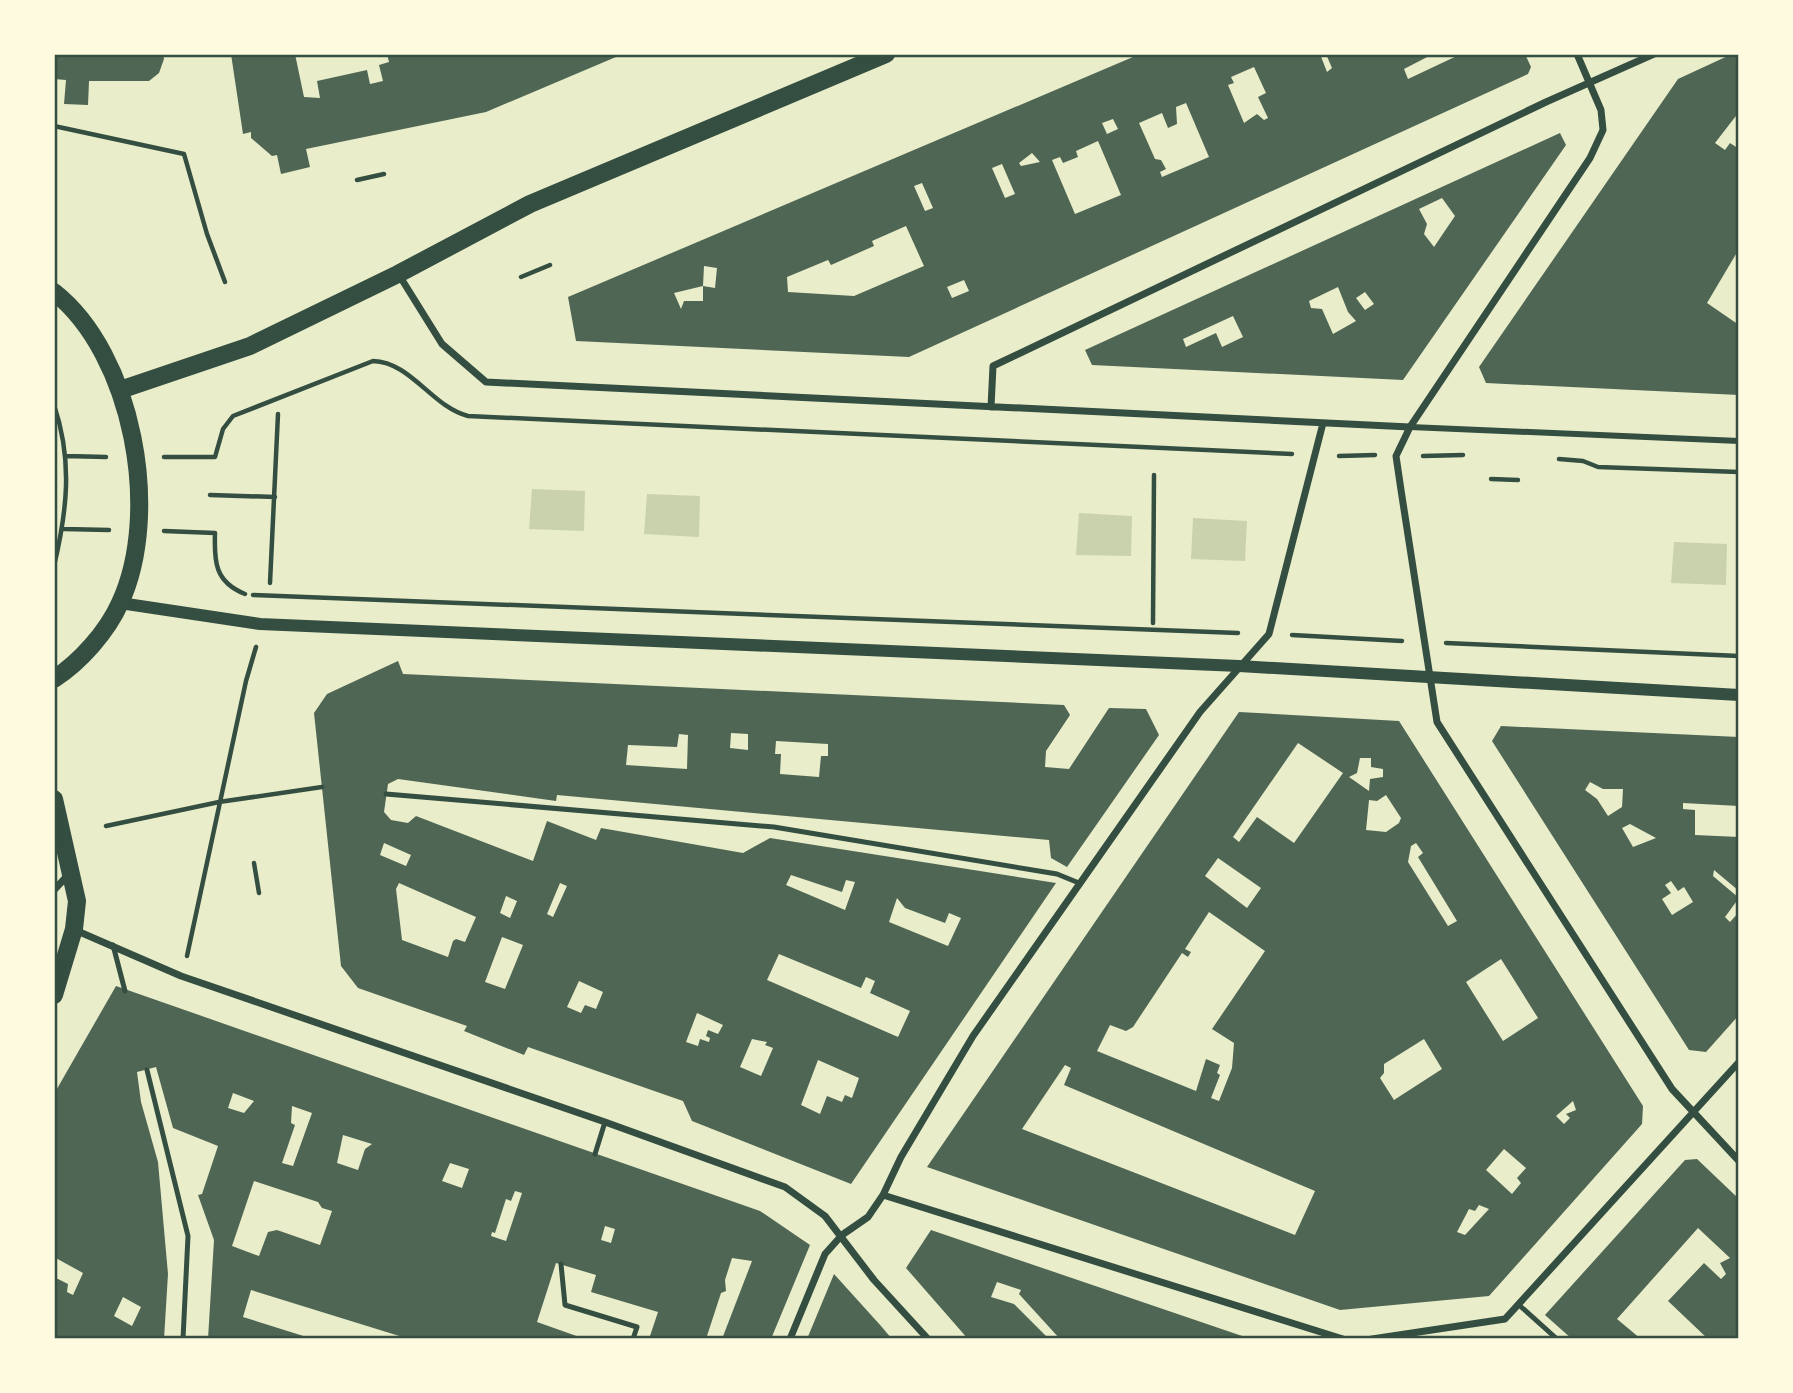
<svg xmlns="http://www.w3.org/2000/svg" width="1793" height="1393" viewBox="0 0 1793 1393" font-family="Raleway,sans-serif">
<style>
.green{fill:#cad2ad}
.building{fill:#4f6655;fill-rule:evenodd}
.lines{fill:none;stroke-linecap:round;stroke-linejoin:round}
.path{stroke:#344e41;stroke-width:4.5}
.service{stroke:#344e41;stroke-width:5}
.pedestrian{stroke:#344e41;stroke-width:6}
.minor{stroke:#344e41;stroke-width:7}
.tertiary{stroke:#344e41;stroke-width:12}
.primary{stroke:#344e41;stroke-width:18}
.neatline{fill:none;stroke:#344e41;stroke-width:2.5}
</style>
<rect width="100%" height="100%" fill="#e9edc9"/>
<path class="green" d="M532,489L585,491L584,531L529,529Z
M647,494L700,496L699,537L644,534Z
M1079,513L1132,516L1131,556L1076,555Z
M1193,518L1247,521L1245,561L1191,559Z
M1674,542L1727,544L1726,585L1671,583Z"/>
<path class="building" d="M54,54H163L164,59L159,73L149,81H89L88,105L64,104L66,80L54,79Z
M231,54H295L304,97L320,98L317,81L367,70L370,84L383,81L379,65L389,62L387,54H623L486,112L306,149L310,167L281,174L277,155L272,156L251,138V132L243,134Z
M1140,54H1320L1327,72L1332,68L1326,54H1433L1404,69L1408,79L1461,54H1525L1531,67L1528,74L909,357L576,341L568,297ZM1254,67L1266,93L1258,97L1268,118L1264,120L1257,114L1244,123L1228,85L1234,83L1231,77ZM1186,103L1209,157L1162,177L1160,172L1166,169L1161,160L1155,159L1139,123L1162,113L1168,128L1177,124L1176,107ZM1113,119L1118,129L1107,134L1102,123ZM1098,141L1121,195L1075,214L1052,160L1060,157L1063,163L1078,157L1076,151ZM1032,153L1040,162L1021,166L1019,163ZM1002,164L1015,194L1005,198L992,168ZM922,183L933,208L925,211L914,186ZM906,226L924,266L854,296L788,292L787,277L828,260L831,265L874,246L872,241ZM704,266L717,268L715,288L703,286V301H684L681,309L674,293L703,286ZM964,280L969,291L952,298L947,287Z
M1732,54H1739V112L1715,143L1725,150L1730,143L1739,149V249L1707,303L1739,325V395L1486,383L1479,367L1678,79Z
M1560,133L1566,145L1403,380L1092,365L1085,350ZM1442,198L1455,216L1434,247L1424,234L1427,224L1419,209ZM1338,287L1348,312L1356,321L1333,334L1322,309L1311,308L1309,301ZM1365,292L1374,304L1365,310L1356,298ZM1233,316L1243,337L1222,347L1216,333L1186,347L1183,339Z
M398,661L403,674L1064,705L1070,715L1046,751L1045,767L1069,769L1109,708L1146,709L1159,735L1067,867L1051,858L1049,840L557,795L556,801L398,779L388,784L384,812L391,820L408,823L416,816L533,861L547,821L596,840L601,828L743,853L770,838L1056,883L851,1184L692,1121L683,1101L528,1047L524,1055L464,1031L467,1026L358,988L341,966L314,713L327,694ZM731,733L748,734V750L730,748ZM679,734L688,735L687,769L626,765L628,745L677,747ZM776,741L828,744V756H821L819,777L780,774L781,754H775ZM384,843L411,855L406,866L380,855ZM791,875L842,892L846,880L855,882L845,910L786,885ZM399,883L476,917L465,942L456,939L453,941L448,957L402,940L396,889ZM560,883L567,886L553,917L547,914ZM506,896L517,901L510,918L500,913ZM897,898L905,908L945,923L949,913L961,918L948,946L889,922ZM502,937L523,945L505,989L485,982ZM779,954L861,988L866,977L875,981L870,993L910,1011L898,1037L767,980ZM579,981L603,992L596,1009L585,1005L581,1013L567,1007ZM697,1013L723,1025L718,1034L708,1030L706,1036L710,1038L709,1042L700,1039L698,1046L686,1042ZM752,1039L767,1042L765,1045L773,1048L761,1076L740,1067ZM818,1060L859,1078L852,1098L845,1095L842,1102L827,1096L820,1114L801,1105Z
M1239,712L1399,721L1643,1106L1642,1124L1489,1296L1340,1310L927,1167ZM1298,743L1343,773L1294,843L1257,817L1239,842L1233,837ZM1360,758H1371V767L1383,769V777L1370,779L1369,791L1349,777L1357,773ZM1386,795L1401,818L1399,823L1386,832L1366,830L1369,800L1377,801ZM1416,843L1423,853L1418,857L1457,921L1448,926L1408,862L1411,846ZM1218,858L1261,888L1247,908L1205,876ZM1209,912L1265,951L1212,1029L1234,1043L1232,1068L1219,1101L1211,1098L1220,1075L1217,1073L1220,1065L1206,1059L1196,1091L1097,1051L1110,1025L1126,1031L1133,1027L1182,953L1188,957L1191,952L1185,949ZM1501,959L1538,1018L1503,1041L1466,982ZM1424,1039L1442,1069L1394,1100L1380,1078L1384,1073V1064ZM1065,1065L1071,1068L1064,1085L1315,1191L1295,1235L1022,1129ZM1573,1101L1576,1110L1566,1114L1570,1118L1564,1124L1556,1116ZM1504,1149L1526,1168L1517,1178L1521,1183L1512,1194L1486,1170ZM1479,1205L1489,1209L1465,1235L1457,1232L1469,1209L1475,1211Z
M1501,726L1739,737V806L1683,803V809L1695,810V835L1739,837V891L1714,870L1713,876L1739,898L1725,917L1730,922L1739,912V1015L1706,1052L1689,1050L1492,741ZM1590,782L1603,789H1623L1622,807L1608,816L1597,799L1585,790ZM1630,824L1656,838L1633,847L1622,828ZM1671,881L1678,891L1684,887L1693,902L1672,915L1662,899L1671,893L1665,885Z
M116,986L760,1211L810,1245L771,1339H722L752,1261L732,1258L725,1280L726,1291L721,1293L706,1339H649L658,1312L591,1292L596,1275L556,1263L537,1322L585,1339H409L251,1290L243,1317L313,1339H208L214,1240L198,1195L202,1194L218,1146L173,1128L156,1067L137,1072L141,1102L158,1162L168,1274L164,1339H54V1277L68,1284L67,1292L73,1295L83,1273L54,1257V1094ZM233,1093L254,1101L244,1113L228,1108ZM292,1106L312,1113L293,1166L282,1163L295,1125L291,1123ZM343,1135L372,1144L365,1149L358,1170L337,1163ZM450,1163L469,1169L462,1188L442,1181ZM254,1181L318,1202L322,1208L332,1211L320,1245L277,1230L268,1232L259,1256L232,1246ZM515,1191L522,1193L506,1241L491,1236L492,1232L495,1233L506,1199L511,1201ZM605,1226L615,1229L611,1243L601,1240ZM123,1297L141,1307L132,1326L114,1316Z
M1697,1159L1739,1199V1339H1708L1668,1301L1704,1263L1721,1279L1726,1274L1720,1263L1730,1258L1698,1228L1617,1319L1641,1339H1572L1545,1315L1685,1160Z
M931,1230L1248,1338V1339H1060L1019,1294L1021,1290L997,1282L991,1297L1014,1304L1049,1339H968L906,1268Z
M834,1274L881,1326L892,1339H807Z"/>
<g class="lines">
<path class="path" d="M54,126L184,154L207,234L225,282
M357,180L384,174
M521,277L550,265
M54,405C73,461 67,511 54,566
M66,456L106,457
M1339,456L1375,455
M1423,456L1463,455
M164,457H215L223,429L233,416L373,361C411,362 432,407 468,416L1292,454
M1559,459L1583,461L1598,467L1739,472
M1491,479L1518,480
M54,488H55
M210,495L275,497
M64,529L109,530
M164,531L215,533C214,562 215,582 245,594
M270,583L278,414
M253,595L1238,633
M1153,623L1154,475
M1292,635L1402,641
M1446,643L1739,656
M106,826L219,802L322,787
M254,863L259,893
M187,956L246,681L256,647"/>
<path class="service" d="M386,794L774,827L1057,874L1079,883
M113,945L125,991
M147,1070L188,1236L183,1339
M595,1154L605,1122
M561,1264L565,1305L637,1327L633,1339
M1519,1305L1557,1339"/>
<path class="pedestrian" d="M1410,427L1739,441"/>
<path class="minor" d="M1577,54L1601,110L1603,130L1590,158L1410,427L1396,456L1401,490L1437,722L1672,1089L1739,1161
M399,275L442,344L486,382L1410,427
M991,407L993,366L1546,102L1654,54
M54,890L69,874
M75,930L181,976L605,1122L785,1187L825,1216L874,1280L928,1339
M883,1195L1343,1339
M790,1339L825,1254L842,1235L868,1217L883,1195L901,1157L973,1036L1200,712L1269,634L1323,423
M1372,1339L1505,1319L1739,1062"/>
<path class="tertiary" d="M120,603L260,624L1239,666L1739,695"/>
<path class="primary" d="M54,292C133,354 162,513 120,603C107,632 80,662 54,679
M120,390L250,346L398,274L530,204L886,54
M54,799L77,901L74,929L54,995"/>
</g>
<rect width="1793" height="1393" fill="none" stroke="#fefae0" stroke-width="112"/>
<rect x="56" y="56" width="1681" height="1281" class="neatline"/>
</svg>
